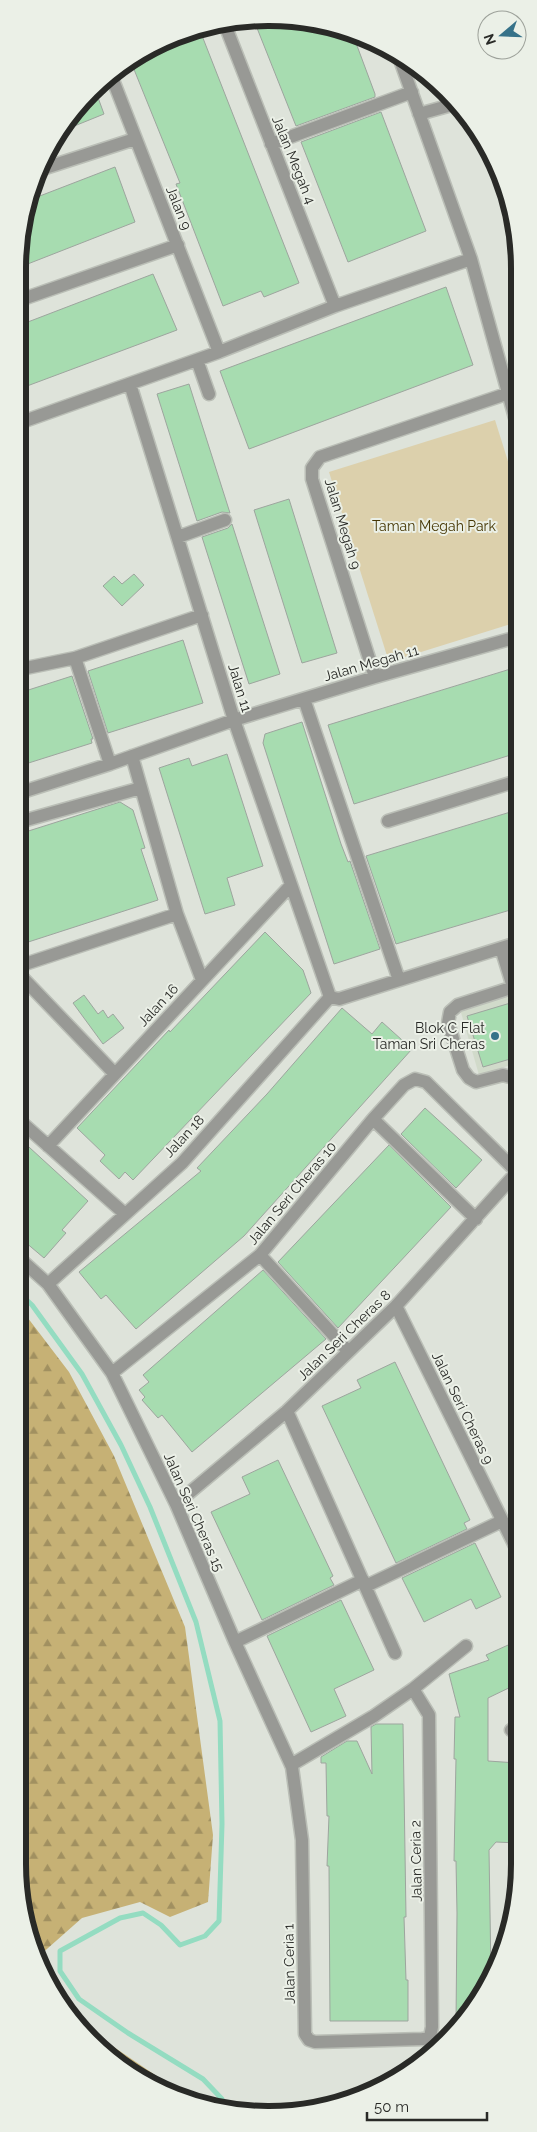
<svg xmlns="http://www.w3.org/2000/svg" width="537" height="2132" viewBox="0 0 537 2132" font-family="Raleway,sans-serif">
<style>
.built{fill:#d1daca}
.green{fill:#dcd0ac}
.forest{fill:url(#forest-firs)}
.lines{fill:none;stroke-linecap:round;stroke-linejoin:round}
.stream{stroke:#94dcc1;stroke-width:5}
.building{fill:#a7dcb0;stroke:#9da59e}
.minor-casing{stroke:#babeb6;stroke-width:15}
.minor{stroke:#989995;stroke-width:12}
.poi-dot{fill:#367289;stroke:#ebf0e7;stroke-width:2}
.labels{text-anchor:middle;stroke-width:4;stroke-linejoin:round;paint-order:stroke}
.street-label{font-size:14px;fill:#292a27;stroke:#ebf0e7}
.park-label{font-size:14px;fill:#453603;stroke:#ebf0e7}
.poi-label{font-size:14px;fill:#292a27;stroke:#ebf0e7;text-anchor:end}
.rim{fill:none;stroke:#292a27;stroke-width:6}
</style>
<defs>
<pattern id="forest-firs" width="22" height="20" patternUnits="userSpaceOnUse" patternTransform="scale(1.25)"><rect width="22" height="20" fill="#c6b175"/><path d="M5 1l3.5 6h-7zM16 11l3.5 6h-7z" fill="#a19060"/></pattern>
</defs>
<rect width="100%" height="100%" fill="#dee3da"/>
<path class="built" d="M517,991V1063L479,1075L460,1009Z"/>
<path class="green" d="M495,420L517,490V622L389,662L329,472Z"/>
<path class="forest" d="M18,1305L69,1372L114,1456L185,1627L213,1835L208,1902L170,1917L140,1902L82,1918L39,1956L50,1981L37,1959L18,1863Z
M74,2020L186,2096L158,2089L80,2029Z"/>
<g class="lines">
<path class="stream" d="M18,1292L32,1305L82,1374L121,1445L150,1507L196,1622L220,1721L222,1824L219,1921L205,1936L180,1945L161,1925L143,1913L120,1918L60,1951V1971L79,1999L128,2033L203,2079L222,2099L220,2105"/>
</g>
<path class="building" d="M302,20L353,35L375,94V97L296,126L255,23Z
M199,28L299,283L264,297L261,291L223,306L176,184L180,183L131,62Z
M96,92L104,114L62,131L78,112Z
M381,112L426,231L348,262L301,142Z
M115,167L135,222L20,267V235L32,199Z
M153,274L177,330L19,389L20,325Z
M446,287L473,365L249,449L220,371Z
M189,384L230,513L222,512L197,521L157,394Z
M289,499L337,653L302,663L254,510Z
M232,524L280,674L249,684L202,537L228,528Z
M134,574L144,585L122,606L103,586L114,576L122,584Z
M183,640L203,703L108,733L88,671Z
M517,667V753L354,804L328,725Z
M72,676L93,739H91L92,743L19,766V693Z
M302,722L341,844L348,862L350,861L380,949L334,964L263,743L265,734Z
M227,754L263,866L227,878L235,905L205,914L159,768L189,758L192,766Z
M120,802L133,810L145,848L141,849L158,900L19,945V834Z
M517,810V908L396,944L366,856Z
M265,932L303,970L311,993L133,1180L125,1172L119,1179L100,1161L105,1155L77,1128L169,1030L170,1032Z
M84,995L98,1014L103,1010L108,1018L113,1014L124,1028L103,1044L73,1003Z
M517,1001V1057L483,1067L467,1016Z
M342,1008L372,1034L382,1022L412,1049L244,1236L136,1329L106,1295L101,1299L79,1272L201,1171L197,1168L267,1094Z
M425,1108L482,1160L456,1188L401,1134Z
M18,1137L88,1201L62,1230L66,1233L44,1258L18,1236Z
M389,1145L451,1207L338,1328L278,1262Z
M263,1270L326,1339L192,1452L162,1415L158,1418L142,1400L145,1397L139,1390L149,1382L143,1375Z
M395,1362L470,1520L464,1523L467,1529L396,1563L322,1406L361,1388L357,1380Z
M278,1460L333,1576L330,1578L334,1585L262,1620L211,1512L250,1494L242,1477Z
M475,1543L501,1597L476,1609L471,1599L424,1622L402,1578Z
M341,1600L374,1670L334,1689L346,1716L311,1732L267,1636Z
M517,1641V1684L488,1698V1761L517,1763V1843L496,1842L489,1850L491,1974L486,1989L456,2023L457,1913L456,1861H454L456,1759H454L455,1717H460L449,1674L489,1660L486,1655Z
M376,1724H403L406,1917H404L406,1980H408V2021H330L329,1866H327L329,1816H327L326,1763H321V1757L347,1741H357L372,1774L371,1727Z"/>
<g class="lines">
<defs>
<path id="minor" d="M225,25L335,306
M399,57L471,259L517,425
M111,75L219,352
M419,114L455,104
M271,144L412,92
M42,169L135,139
M20,300L178,245
M197,360L209,394
M130,384L234,720L330,997
M19,423L219,352L335,306L471,259
M178,537L225,520
M75,658L110,764
M19,664L26,668L75,658L202,615
M375,677L312,479V468L320,457L509,393
M304,699L399,980
M132,756L177,914L202,980
M19,793L110,764L234,720L375,677L517,637
M388,821L517,781
M19,822L141,788
M501,948L513,987
M19,966L177,914
M19,974L115,1074
M330,997L339,999L517,943
M517,1079L503,1075L476,1082L469,1078L463,1070L448,1023L450,1012L458,1005L517,986
M373,1119L476,1219
M19,1120L125,1214
M48,1146L291,885
M260,1255L348,1351
M18,1257L48,1284L112,1373L176,1504L235,1642L292,1767L302,1840L305,2034L309,2040L315,2042L423,2039L430,2037L432,2027L429,1715L413,1689
M48,1284L182,1163L330,997
M396,1306L517,1550
M112,1373L260,1255L373,1119L404,1085L415,1079L426,1082L517,1172
M287,1411L395,1653
M176,1504L287,1411L396,1306L517,1172
M366,1586L502,1521
M235,1642L363,1580
M511,1730L517,1727
M291,1765L374,1716L413,1689L466,1646"/>
</defs>
<use href="#minor" class="minor-casing"/>
<use href="#minor" class="minor"/>
</g>
<circle class="poi-dot" cx="495" cy="1036" r="5"/>
<g class="labels">
<g class="street-label">
<text transform="translate(294 160) rotate(68)" y="5">Jalan Megah 4</text>
<text transform="translate(179 208) rotate(68)" y="5">Jalan 9</text>
<text transform="translate(343 524) rotate(73)" y="5">Jalan Megah 9</text>
<text transform="translate(371 663) rotate(-16)" y="5">Jalan Megah 11</text>
<text transform="translate(240 688) rotate(73)" y="5">Jalan 11</text>
<text transform="translate(158 1005) rotate(-47)" y="5">Jalan 16</text>
<text transform="translate(184 1136) rotate(-47)" y="5">Jalan 18</text>
<text transform="translate(292 1193) rotate(-50)" y="5">Jalan Seri Cheras 10</text>
<text transform="translate(344 1335) rotate(-44)" y="5">Jalan Seri Cheras 8</text>
<text transform="translate(463 1408) rotate(64)" y="5">Jalan Seri Cheras 9</text>
<text transform="translate(194 1512) rotate(66)" y="5">Jalan Seri Cheras 15</text>
<text transform="translate(416 1861) rotate(-91)" y="5">Jalan Ceria 2</text>
<text transform="translate(289 1964) rotate(-91)" y="5">Jalan Ceria 1</text>
</g>
<g class="park-label">
<text x="434" y="531">Taman Megah Park</text>
</g>
<g class="poi-label">
<text x="485" y="1033">Blok C Flat<tspan x="485" dy="16">Taman Sri Cheras</tspan></text>
</g>
</g>
<path d="M0 0H537V2132H0ZM268 26H269A242 242 0 0 1 511 268V1864A242 242 0 0 1 269 2106H268A242 242 0 0 1 26 1864V268A242 242 0 0 1 268 26Z" fill="#ebf0e7" fill-rule="evenodd"/>
<path class="rim" d="M268 26H269A242 242 0 0 1 511 268V1864A242 242 0 0 1 269 2106H268A242 242 0 0 1 26 1864V268A242 242 0 0 1 268 26Z"/>
<g transform="translate(502 35) rotate(251)"><circle r="24" fill="#ebf0e7" stroke="#9da19a"/>
<path d="M0-4L9 19L0 12L-9 19Z" fill="#367289"/>
<text y="-8" font-size="14" font-weight="bold" text-anchor="middle" fill="#292a27">N</text>
</g>
<path d="M367 2112v8h120v-8" fill="none" stroke="#292a27" stroke-width="2.5"/>
<text x="374" y="2112" font-size="15" fill="#292a27" stroke="#ebf0e7" stroke-width="4" paint-order="stroke">50 m</text>
</svg>
